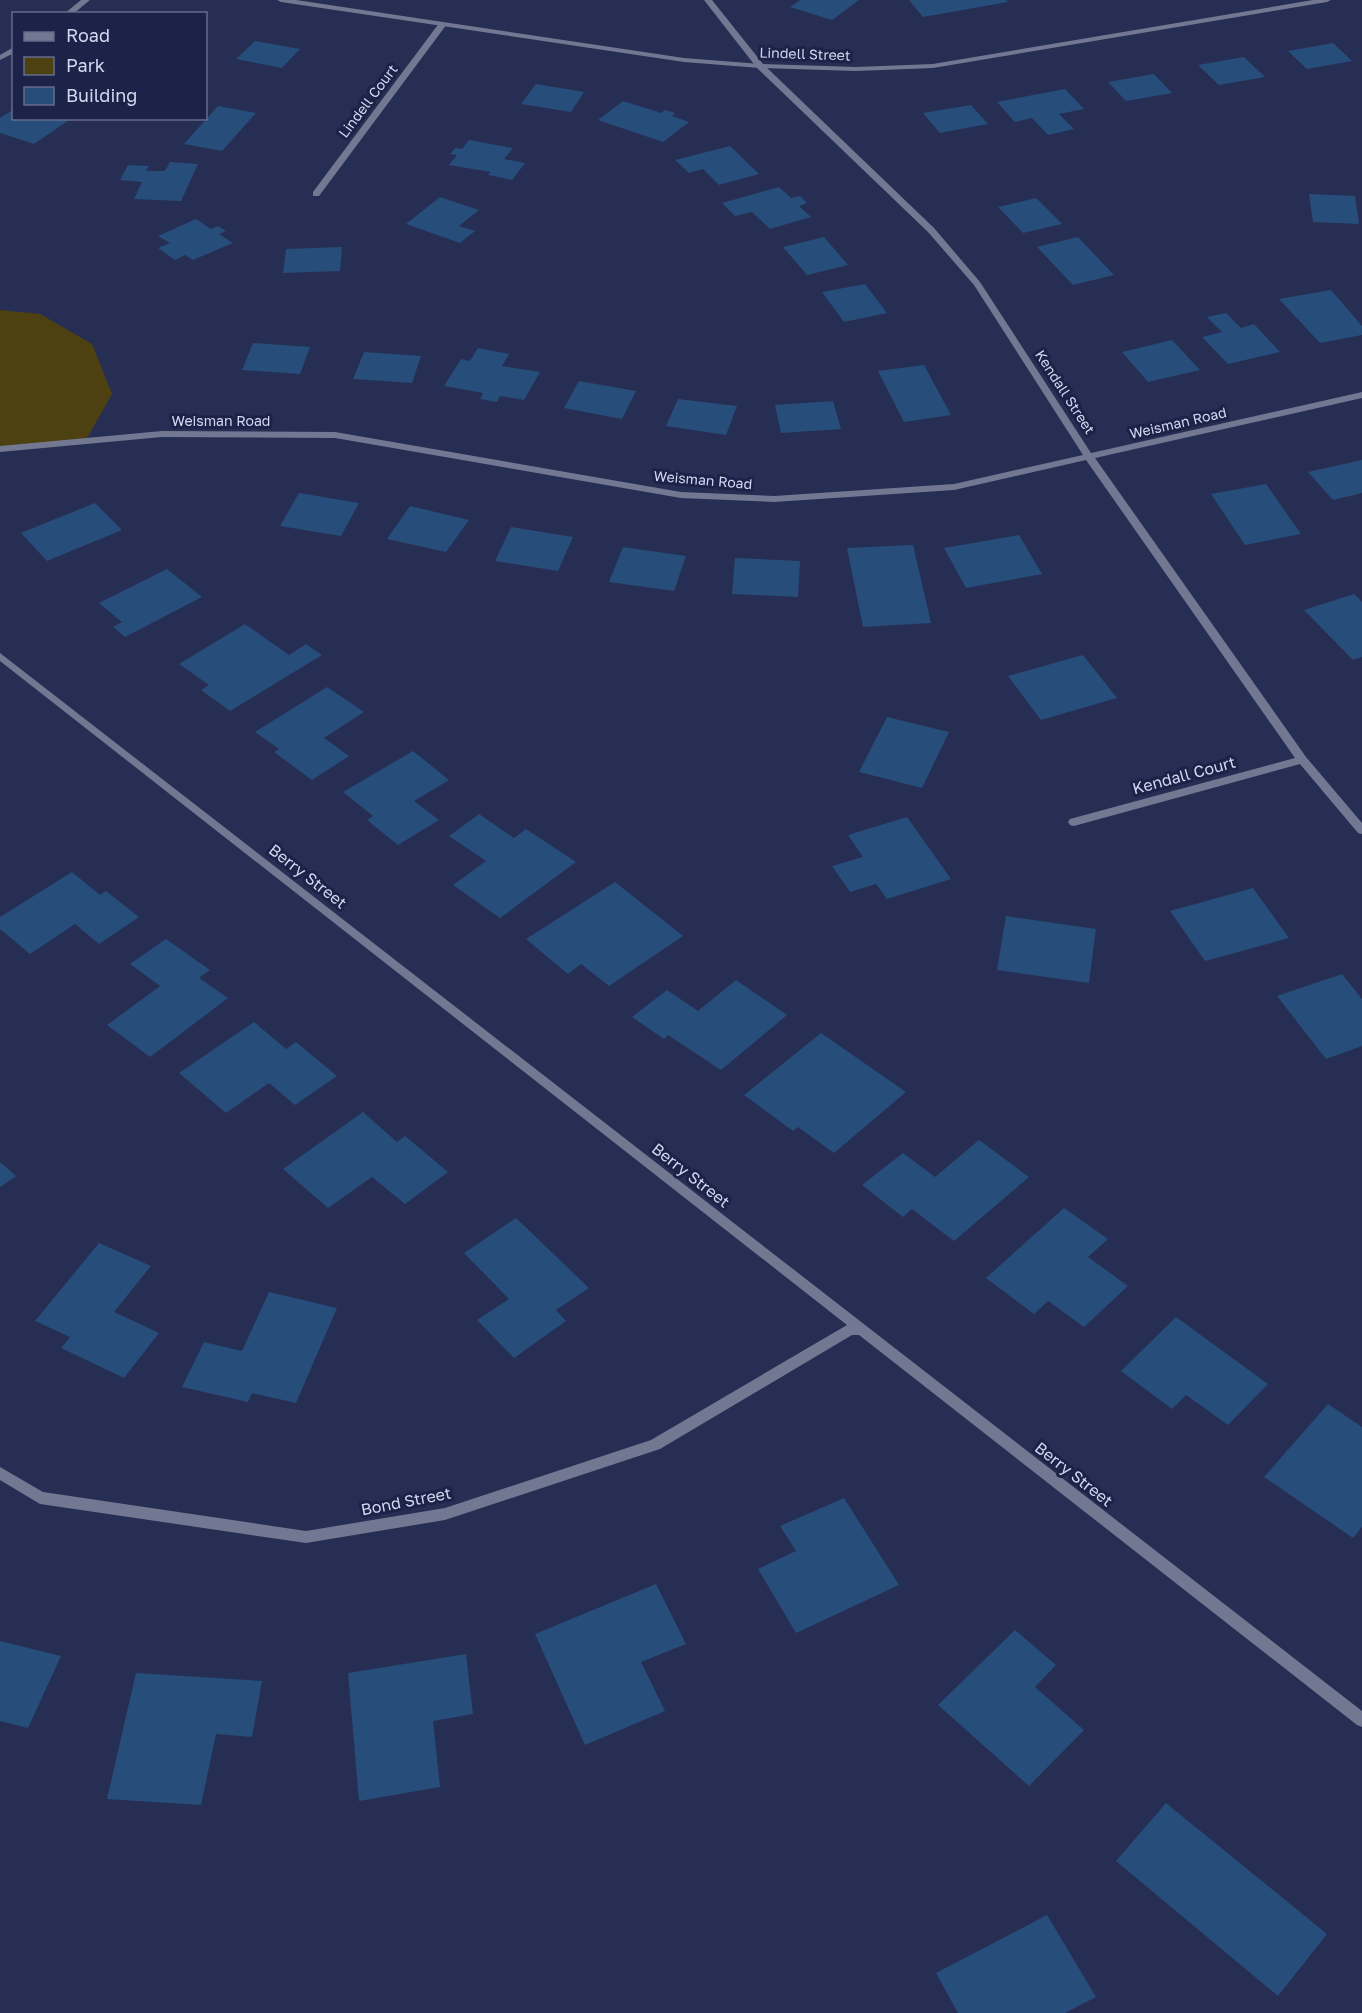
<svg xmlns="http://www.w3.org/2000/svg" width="1362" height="2013" viewBox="0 0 1362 2013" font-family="'Golos Text',sans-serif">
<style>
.green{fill:#4d4112}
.building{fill:#274d7a}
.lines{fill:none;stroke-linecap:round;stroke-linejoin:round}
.minor{fill:#727891;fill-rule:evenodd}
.tertiary{fill:#727891;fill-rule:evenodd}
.labels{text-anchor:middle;stroke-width:6;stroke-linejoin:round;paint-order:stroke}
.far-street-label{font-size:14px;fill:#d2d8f0;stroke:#1d2348}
.street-label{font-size:16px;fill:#d2d8f0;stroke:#1d2348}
</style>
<rect width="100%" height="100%" fill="#272e53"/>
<path class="green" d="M0,310L40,314L92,344L112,394L86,440L0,449Z"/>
<path class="building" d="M800,0H859L832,20L790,7Z
M909,0H1006L1008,2L923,17Z
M255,41L300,49L282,68L236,59Z
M1333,43L1352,61L1307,69L1288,51Z
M1244,57L1265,77L1219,85L1198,65Z
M1154,74L1172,93L1126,101L1108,82Z
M536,84L584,92L571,112L521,104Z
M1065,89L1084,109L1059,114L1074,129L1048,135L1032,118L1015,122L997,102Z
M623,101L661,113L665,110L675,113L672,116L689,122L663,142L598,120Z
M971,105L988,124L940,133L923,113Z
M218,106L256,113L222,151L184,144Z
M14,109V118H72L34,144L0,133V118Z
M469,140L513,148L504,159L525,163L512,180L488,175L491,172L449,165L457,155L450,154L455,148L462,149Z
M730,146L759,174L719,185L703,169L689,173L675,160Z
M170,162L198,164L181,201L134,199L142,182L120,180L128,165L149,166L146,171H165Z
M779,187L791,198L800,196L807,203L799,206L811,217L770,229L752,212L735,216L722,203Z
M1309,194L1355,196L1359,224L1313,222Z
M440,197L479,210L459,226L475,231L460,243L406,224Z
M1036,198L1062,224L1023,233L998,207Z
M196,219L211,229L218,226L226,231L219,234L233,243L193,260L185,255L175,260L158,248L170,243L158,236Z
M824,237L848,265L807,275L783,247Z
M1078,237L1114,275L1073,285L1037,247Z
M342,247L340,271L283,273L286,249Z
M865,284L887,313L844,322L822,292Z
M1331,290L1362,326V335L1320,343L1279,299Z
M1226,313L1241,328L1254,324L1280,352L1228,364L1202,337L1222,332L1207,317Z
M1172,340L1200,370L1148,382L1122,352Z
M253,343L310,347L300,374L242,370Z
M478,348L509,354L502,366L540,372L524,400L500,396L497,402L480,399L483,393L444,386L461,359L470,361Z
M364,352L421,356L412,383L353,379Z
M924,365L951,415L904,422L878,371Z
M579,381L636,391L622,419L564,408Z
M678,399L737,406L726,435L666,426Z
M833,401L841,429L781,433L775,405Z
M1362,460V493L1333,500L1308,472Z
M1266,484L1301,534L1245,545L1211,494Z
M299,493L359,503L341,536L280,526Z
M95,503L122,530L47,561L21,533Z
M410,506L469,520L446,552L387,539Z
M511,527L573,537L558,571L495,561Z
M1019,535L1042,574L966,588L944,548Z
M913,545L931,623L863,627L847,548Z
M623,547L686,556L674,591L609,582Z
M735,558L800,561L798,597L732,594Z
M167,569L202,597L125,637L113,627L122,622L99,603Z
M1354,594L1362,602V657L1353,660L1304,610Z
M245,624L289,655L306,644L322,655L230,711L201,690L209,685L179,664Z
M1083,655L1117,698L1041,720L1008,676Z
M327,687L364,712L324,738L349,756L312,780L274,752L279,749L255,732Z
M887,717L949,732L922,788L859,772Z
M413,751L449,780L414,801L439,820L398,845L367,820L373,816L343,792Z
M479,814L514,838L526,829L576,862L500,918L453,885L486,861L449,836Z
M907,817L951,879L887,899L876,884L850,892L832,866L863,857L848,835Z
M72,872L100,895L106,891L139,917L99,944L75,924L30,954L0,929V917Z
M615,882L683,936L609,986L581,964L568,974L526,939Z
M1253,888L1289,938L1205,961L1170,911Z
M1006,916L1096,929L1089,983L997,970Z
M166,939L210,970L199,978L228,998L150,1057L107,1025L160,986L130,964Z
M1342,974L1362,999V1046L1326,1059L1277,996Z
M736,980L787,1015L721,1070L668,1035L664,1039L632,1017L667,990L698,1011Z
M254,1022L286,1049L296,1042L337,1076L295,1105L269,1083L226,1113L179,1073Z
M821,1033L906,1092L834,1153L798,1127L793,1131L744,1095Z
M363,1112L397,1142L405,1136L448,1172L405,1204L372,1177L328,1208L283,1169Z
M979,1140L1029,1177L954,1241L912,1209L903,1217L862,1185L903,1153L935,1177Z
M0,1162L16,1176L0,1187Z
M1064,1208L1108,1239L1088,1257L1128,1286L1084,1327L1048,1301L1034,1314L986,1278Z
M516,1218L589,1288L556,1310L566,1321L514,1358L477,1320L509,1299L464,1253Z
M99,1243L151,1266L114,1312L159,1333L124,1378L61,1348L70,1337L35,1321Z
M269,1292L337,1308L296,1403L252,1393L248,1402L182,1387L204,1342L242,1351Z
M1176,1317L1268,1384L1228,1425L1186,1395L1172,1409L1121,1371Z
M1328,1404L1362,1427V1527L1353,1538L1264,1477Z
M844,1498L899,1585L796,1633L758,1569L796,1551L780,1526Z
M656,1584L686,1644L641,1662L665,1711L585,1745L535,1634Z
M1015,1630L1056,1665L1035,1687L1084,1730L1029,1786L938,1705Z
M0,1641L61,1656L28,1728L0,1721Z
M466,1654L473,1714L433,1721L440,1787L359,1801L348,1673Z
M136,1673L262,1681L252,1737L216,1734L201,1805L107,1799Z
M1166,1803L1327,1934L1278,1996L1116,1861Z
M1047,1915L1096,1997L1065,2013H958L936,1973Z"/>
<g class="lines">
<path class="minor" d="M81,0H90L73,14H64Z
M704,0H712L763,64L934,228L980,282L1091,453L1362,392V398L1095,458L1306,757L1362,823V834L1358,833L1300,764L1074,826L1070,825L1068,822L1070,819L1295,758L1086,460L954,490L774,502L681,498L335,438L162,437L0,452V446L162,431L335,432L681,492L774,496L954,484L1083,455L974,285L928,232L757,68Z
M440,22L447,24L319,196H313V192Z
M14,47V53L0,60V55Z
M0,653L1362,1711V1727L1357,1725L859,1335H852L660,1449L445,1520L306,1543L40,1504L0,1480V1467L43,1492L306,1531L445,1508L651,1440L847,1325L0,661Z"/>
<path class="tertiary" d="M277,0H296L684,58L760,64L856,67L933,64L1313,0H1331L1327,2L933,68L856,71L760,68L684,62L281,2Z"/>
</g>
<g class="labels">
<g class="far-street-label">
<text transform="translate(805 54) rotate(2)" y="5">Lindell Street</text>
<text transform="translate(368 101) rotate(-53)" y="5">Lindell Court</text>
<text transform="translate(1065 392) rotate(57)" y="5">Kendall Street</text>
<text x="221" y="426">Weisman Road</text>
<text transform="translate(1178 423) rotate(-13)" y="5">Weisman Road</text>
<text transform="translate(703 480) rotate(5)" y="5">Weisman Road</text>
</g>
<g class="street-label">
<text transform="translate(1184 775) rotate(-15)" y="6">Kendall Court</text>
<text transform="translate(308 876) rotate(38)" y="6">Berry Street</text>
<text transform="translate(691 1175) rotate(38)" y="6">Berry Street</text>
<text transform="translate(1074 1474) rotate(38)" y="6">Berry Street</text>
<text transform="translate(406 1501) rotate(-11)" y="6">Bond Street</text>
</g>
</g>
<rect x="12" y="12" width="195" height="108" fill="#1d2348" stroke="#656b8b" stroke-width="1.5"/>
<rect x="24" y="32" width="30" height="9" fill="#727891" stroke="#656b8b" stroke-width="1.5"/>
<text x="66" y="42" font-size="18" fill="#d2d8f0">Road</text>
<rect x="24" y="57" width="30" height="18" fill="#4d4112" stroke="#656b8b" stroke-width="1.5"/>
<text x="66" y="72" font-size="18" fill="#d2d8f0">Park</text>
<rect x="24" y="87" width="30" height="18" fill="#274d7a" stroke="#656b8b" stroke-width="1.5"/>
<text x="66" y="102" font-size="18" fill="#d2d8f0">Building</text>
</svg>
